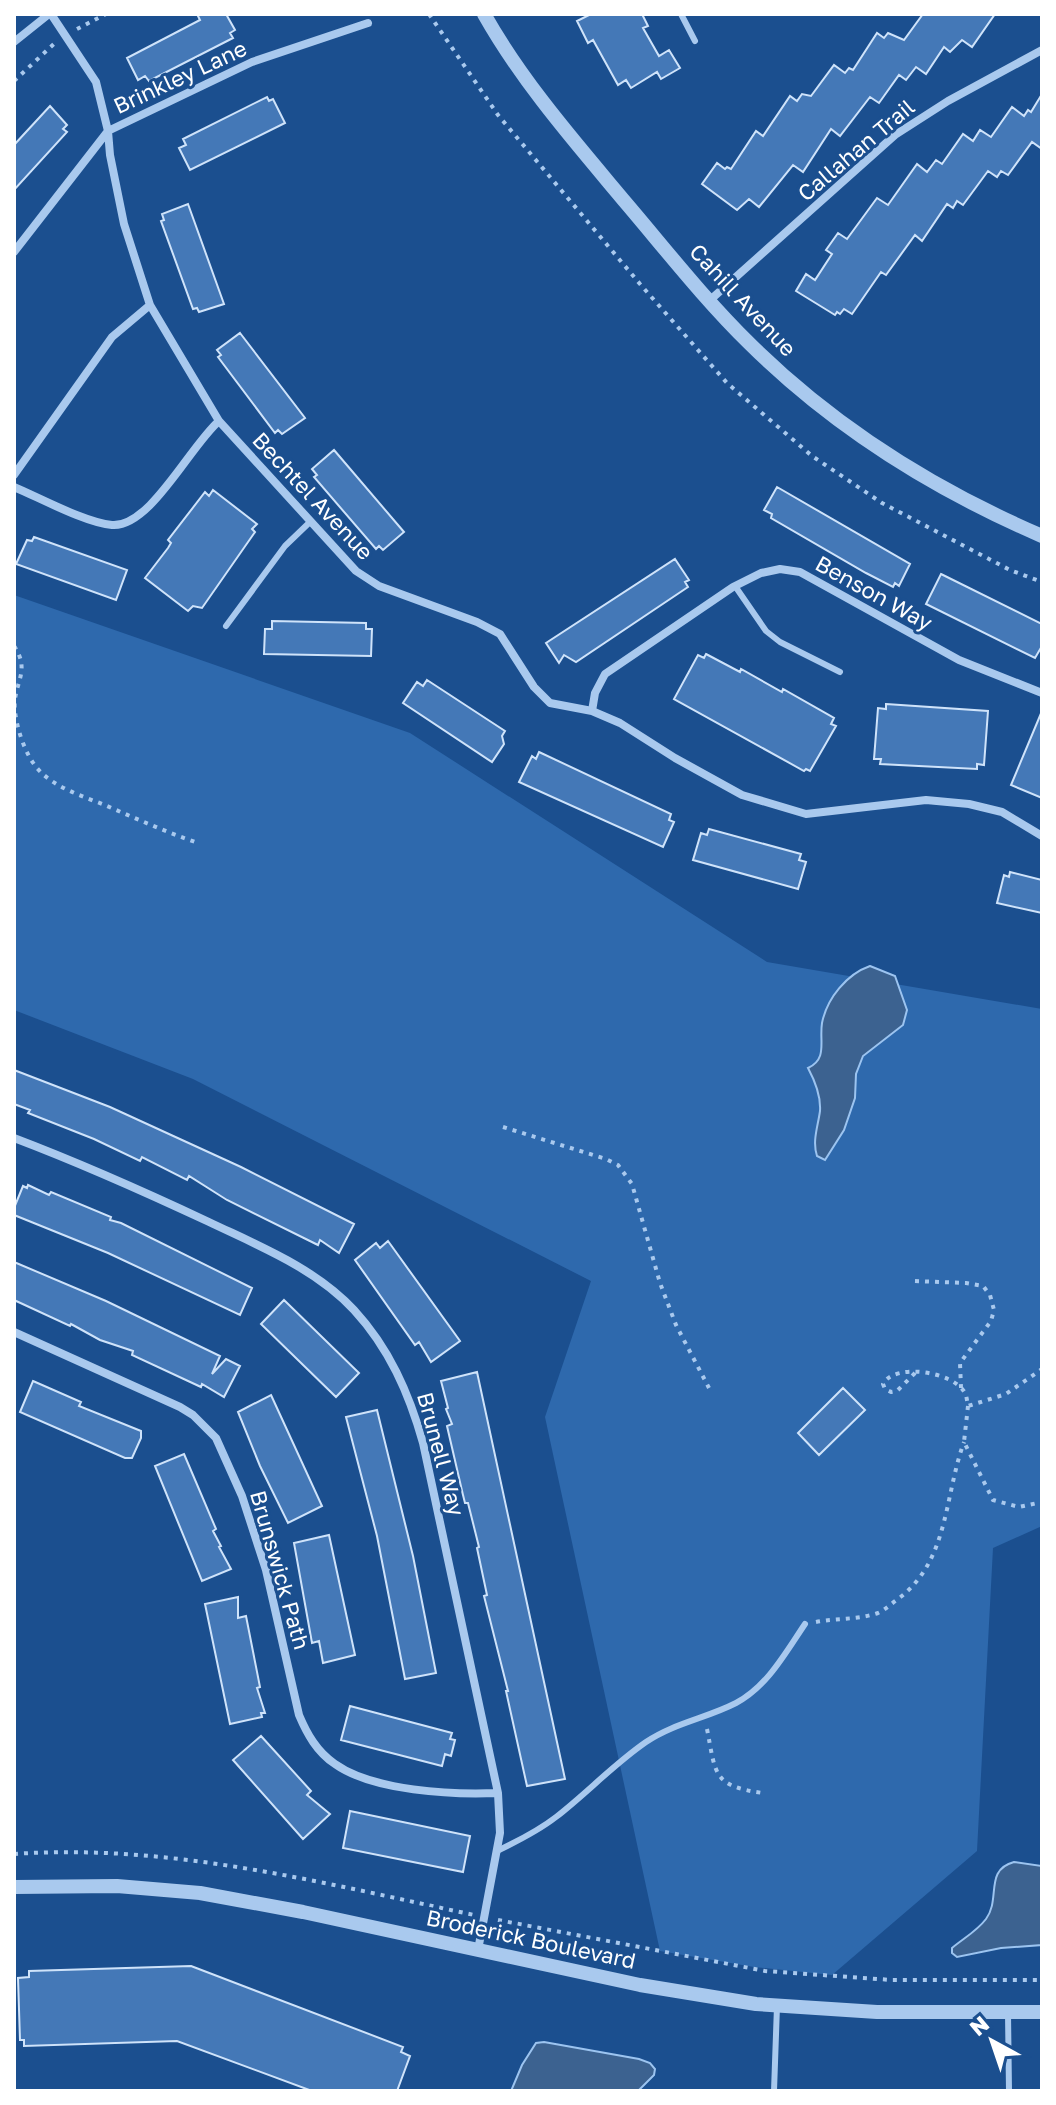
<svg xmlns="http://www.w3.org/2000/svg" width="1056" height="2105" viewBox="0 0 1056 2105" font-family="'Golos Text',sans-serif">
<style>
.green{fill:#2e69ad}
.water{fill:#3c6290;stroke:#9cc4f0;stroke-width:2}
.building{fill:#4478b7;stroke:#cfe3fa;stroke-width:2}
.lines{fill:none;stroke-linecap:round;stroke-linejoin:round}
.path{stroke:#a9c9ee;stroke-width:4;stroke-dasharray:4 6;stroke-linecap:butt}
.service{stroke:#a9c9ee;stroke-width:6}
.minor{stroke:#a9c9ee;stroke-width:8}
.tertiary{stroke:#a9c9ee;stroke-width:14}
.labels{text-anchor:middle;stroke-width:6;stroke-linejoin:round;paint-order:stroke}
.street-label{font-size:22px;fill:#fff;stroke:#1b4f8f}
</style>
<rect width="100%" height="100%" fill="#1b4f8f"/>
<path class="green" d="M14,595L410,733L767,962L1042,1009V1526L993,1548L977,1851L832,1975L754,1967L660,1951L545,1417L591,1281L193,1079L14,1010Z"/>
<path class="water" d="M870,966L895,976L907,1010L903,1025L863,1056L856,1074L855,1098L844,1130L825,1160L817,1156C812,1141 818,1126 820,1111C821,1096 815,1081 808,1068C828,1059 819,1041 822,1023C827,998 847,974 870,966Z
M1014,1862L1042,1866V1945L1001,1948L957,1957L952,1953V1948C964,1938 977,1931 986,1919C1001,1899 984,1870 1014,1862Z
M544,2042L639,2059L650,2063L655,2069L654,2075L638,2091H511L522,2065L536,2043Z"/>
<path class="building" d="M197,14H226L235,30L230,33L233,38L149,81L145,76L138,80L127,58L200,20Z
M591,14H642L648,26L643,28L659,56L669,50L680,68L661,79L657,72L631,88L626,80L618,85L593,40L588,43L577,21Z
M923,14H995L972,47L962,40L950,52L944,47L926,74L916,67L906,80L899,75L879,103L870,97L840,136L831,129L803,172L793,165L759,207L749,199L737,210L702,184L717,163L725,169L727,167L731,169L756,131L763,136L790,96L797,101L802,94L811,96L834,65L845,73L849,68L853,70L877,33L884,38L888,33L904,40Z
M1042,94V149L1032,142L1008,175L1001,171L997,177L988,171L963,205L957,201L953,208L947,204L922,241L915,235L886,275L881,272L852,314L844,309L840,314L837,312L835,315L796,291L806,274L815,280L832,254L826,250L838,233L847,239L877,198L888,205L917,164L927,172L936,160L942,164L963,134L973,141L980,130L991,137L1012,107L1024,116L1028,110L1031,112Z
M267,97L269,101L273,99L285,123L190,170L179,148L186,145L183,139Z
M50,106L67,125L63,129L67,132L14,190V145Z
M188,204L224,304L199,312L197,308L193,309L161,221L164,220L162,214Z
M240,333L305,418L282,434L278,430L275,433L218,357L221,355L217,350Z
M334,450L404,532L383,550L379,546L376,549L314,477L317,475L312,469Z
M777,487L910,564L899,586L895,583L893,587L866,573L771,518L772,514L764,510Z
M213,490L257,524L252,529L255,532L202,608L193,606L188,611L145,578L168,548L171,543L168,540L205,492L209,496Z
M34,537L127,570L116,600L16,564L27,540L32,541Z
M675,559L689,580L685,582L688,587L576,662L564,655L559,663L546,643Z
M941,574L1042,624V646L1035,658L926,604Z
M272,621L366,623V629H372L371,656L264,654L265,629H272Z
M706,654L740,672L741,669L782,692L783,689L834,718L831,724L836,726L810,771L806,769L804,771L674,699L698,655L704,658Z
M427,680L505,731L502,736L504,744L492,762L403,703L417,682L423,686Z
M886,704L988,711L984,765L977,764V769L880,764L881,759H874L878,708L886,709Z
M1042,711V798L1011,785Z
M539,752L671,814L669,820L674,822L663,847L519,782L532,756L536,759Z
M709,829L801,854L799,860L806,862L798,889L693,860L701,833L707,835Z
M1010,872L1042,880V913L997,903L1004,875L1009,877Z
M14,1070L110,1107L241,1167L354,1224L339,1253L320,1240L318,1245L227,1200L189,1176L187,1180L142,1157L140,1161L94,1139L28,1113L30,1110L14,1104Z
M28,1185L49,1195L51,1192L111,1217L110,1220L121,1223L252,1288L240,1315L108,1253L14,1215V1208L23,1186L27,1188Z
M388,1241L460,1341L431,1362L419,1342L415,1345L355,1260L376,1243L380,1248Z
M14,1262L106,1301L220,1356L212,1374L226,1359L240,1366L224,1397L202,1384L201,1387L132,1355L133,1351L100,1340L71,1324L70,1326L14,1300Z
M284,1300L359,1373L336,1397L261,1324Z
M477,1372L565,1779L527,1786L506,1691H508L484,1596L487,1595L477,1548L479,1547L468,1503H465L463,1495L447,1426L452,1424L446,1409L448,1408L441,1381Z
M33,1381L81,1402L79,1406L141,1431V1438L132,1458H125L20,1412Z
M843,1388L865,1410L819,1455L798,1433Z
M271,1395L322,1506L288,1523L260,1466L238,1412Z
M377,1410L413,1556L436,1673L405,1679L377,1536L346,1417Z
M184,1454L216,1529L213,1531L221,1546L219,1547L231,1569L202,1581L155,1466Z
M329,1535L355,1655L323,1663L319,1641L312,1643L294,1543Z
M238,1597V1618L246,1616L260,1687L257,1688L265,1713H261L262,1717L230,1724L205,1604Z
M350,1706L452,1733L450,1739L455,1740L451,1756L445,1754L442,1766L341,1740Z
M261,1736L311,1791L307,1795L330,1814L303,1839L233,1760Z
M350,1811L470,1836L463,1872L343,1848Z
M191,1966L403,2047L401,2052L410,2056L397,2091H312L177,2041L24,2046V2040H20L18,1978L29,1977V1971Z"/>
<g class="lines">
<path class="path" d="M429,14L498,115L640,284L727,383L812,456L882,503L1010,570L1042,582
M77,29L106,14
M14,81L56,42
M14,646C32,672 12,684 15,711C17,729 25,754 37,768C54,788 83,796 107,806C137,819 166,832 198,843
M503,1127L606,1159L618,1165L632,1184L660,1283L676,1325L709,1388
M915,1281L966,1283L983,1286L990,1295L994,1310L991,1321L960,1363L961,1388
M915,1373L897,1391L891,1392L885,1389L883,1384C895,1362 954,1372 965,1393C967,1397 967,1402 968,1406L1006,1394L1042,1369
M968,1406L964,1442L993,1500L1019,1507L1042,1502
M816,1622C837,1618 857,1620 878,1613C885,1610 891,1604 898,1599C949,1561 944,1497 964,1442
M707,1729C716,1774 712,1786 763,1793
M14,1854C169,1843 323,1883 474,1915
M498,1920L765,1971L892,1980H1042"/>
<path class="service" d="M681,14L695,41
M735,586L766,631L780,642L840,672
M226,626L285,546L311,521
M497,1851C518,1841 538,1831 556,1817C587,1793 614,1764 646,1742C674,1723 707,1718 736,1703C767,1687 786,1652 805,1624
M1008,2013L1009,2091
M774,2091L777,2006"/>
<path class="minor" d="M51,14L96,82L108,131L110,155L124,224L150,305L219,421L356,571L379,586L477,622L500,634L534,687L550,703L592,711L620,723L675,758L742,795L806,814L926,800L969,804L1002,812L1042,836
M14,42L49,14
M14,252L108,131L252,62L368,23
M709,301L895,135L948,101L1042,50
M14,475L112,337L150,305
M14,487C40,498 86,523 112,525C150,528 190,446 219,421
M592,711L595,693L605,674L733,587L761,573L780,569L800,572L959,660L1042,693
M14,1138C80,1163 145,1192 209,1222C259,1246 315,1268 354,1310C389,1348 409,1393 423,1443L498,1793L500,1833L478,1950
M14,1332L180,1407L193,1415L216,1438L242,1496L266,1570L299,1715C307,1734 317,1752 335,1764C373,1791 452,1795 498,1793"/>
<path class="tertiary" d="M484,14C523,83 575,142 626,203C666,250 705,300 750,344C834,427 933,489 1042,536
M14,1887L117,1886L200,1893L303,1912L640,1985L756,2004L877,2012H1042"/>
</g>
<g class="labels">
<g class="street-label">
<text transform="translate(180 77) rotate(-25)" y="8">Brinkley Lane</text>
<text transform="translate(856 150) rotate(-40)" y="8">Callahan Trail</text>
<text transform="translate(743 300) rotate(47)" y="8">Cahill Avenue</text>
<text transform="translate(313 496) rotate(47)" y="8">Bechtel Avenue</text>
<text transform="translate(874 593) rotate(29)" y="8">Benson Way</text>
<text transform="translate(441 1454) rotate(75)" y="8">Brunell Way</text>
<text transform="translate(280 1570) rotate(74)" y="8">Brunswick Path</text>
<text transform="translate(531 1939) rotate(12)" y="8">Broderick Boulevard</text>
</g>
</g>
<rect width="1056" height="2105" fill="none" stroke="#ffffff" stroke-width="32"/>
<g transform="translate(992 2041) rotate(320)" stroke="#1b4f8f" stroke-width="6" paint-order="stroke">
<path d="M0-6L14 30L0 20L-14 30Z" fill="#ffffff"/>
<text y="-12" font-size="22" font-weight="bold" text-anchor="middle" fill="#ffffff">N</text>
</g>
</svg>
